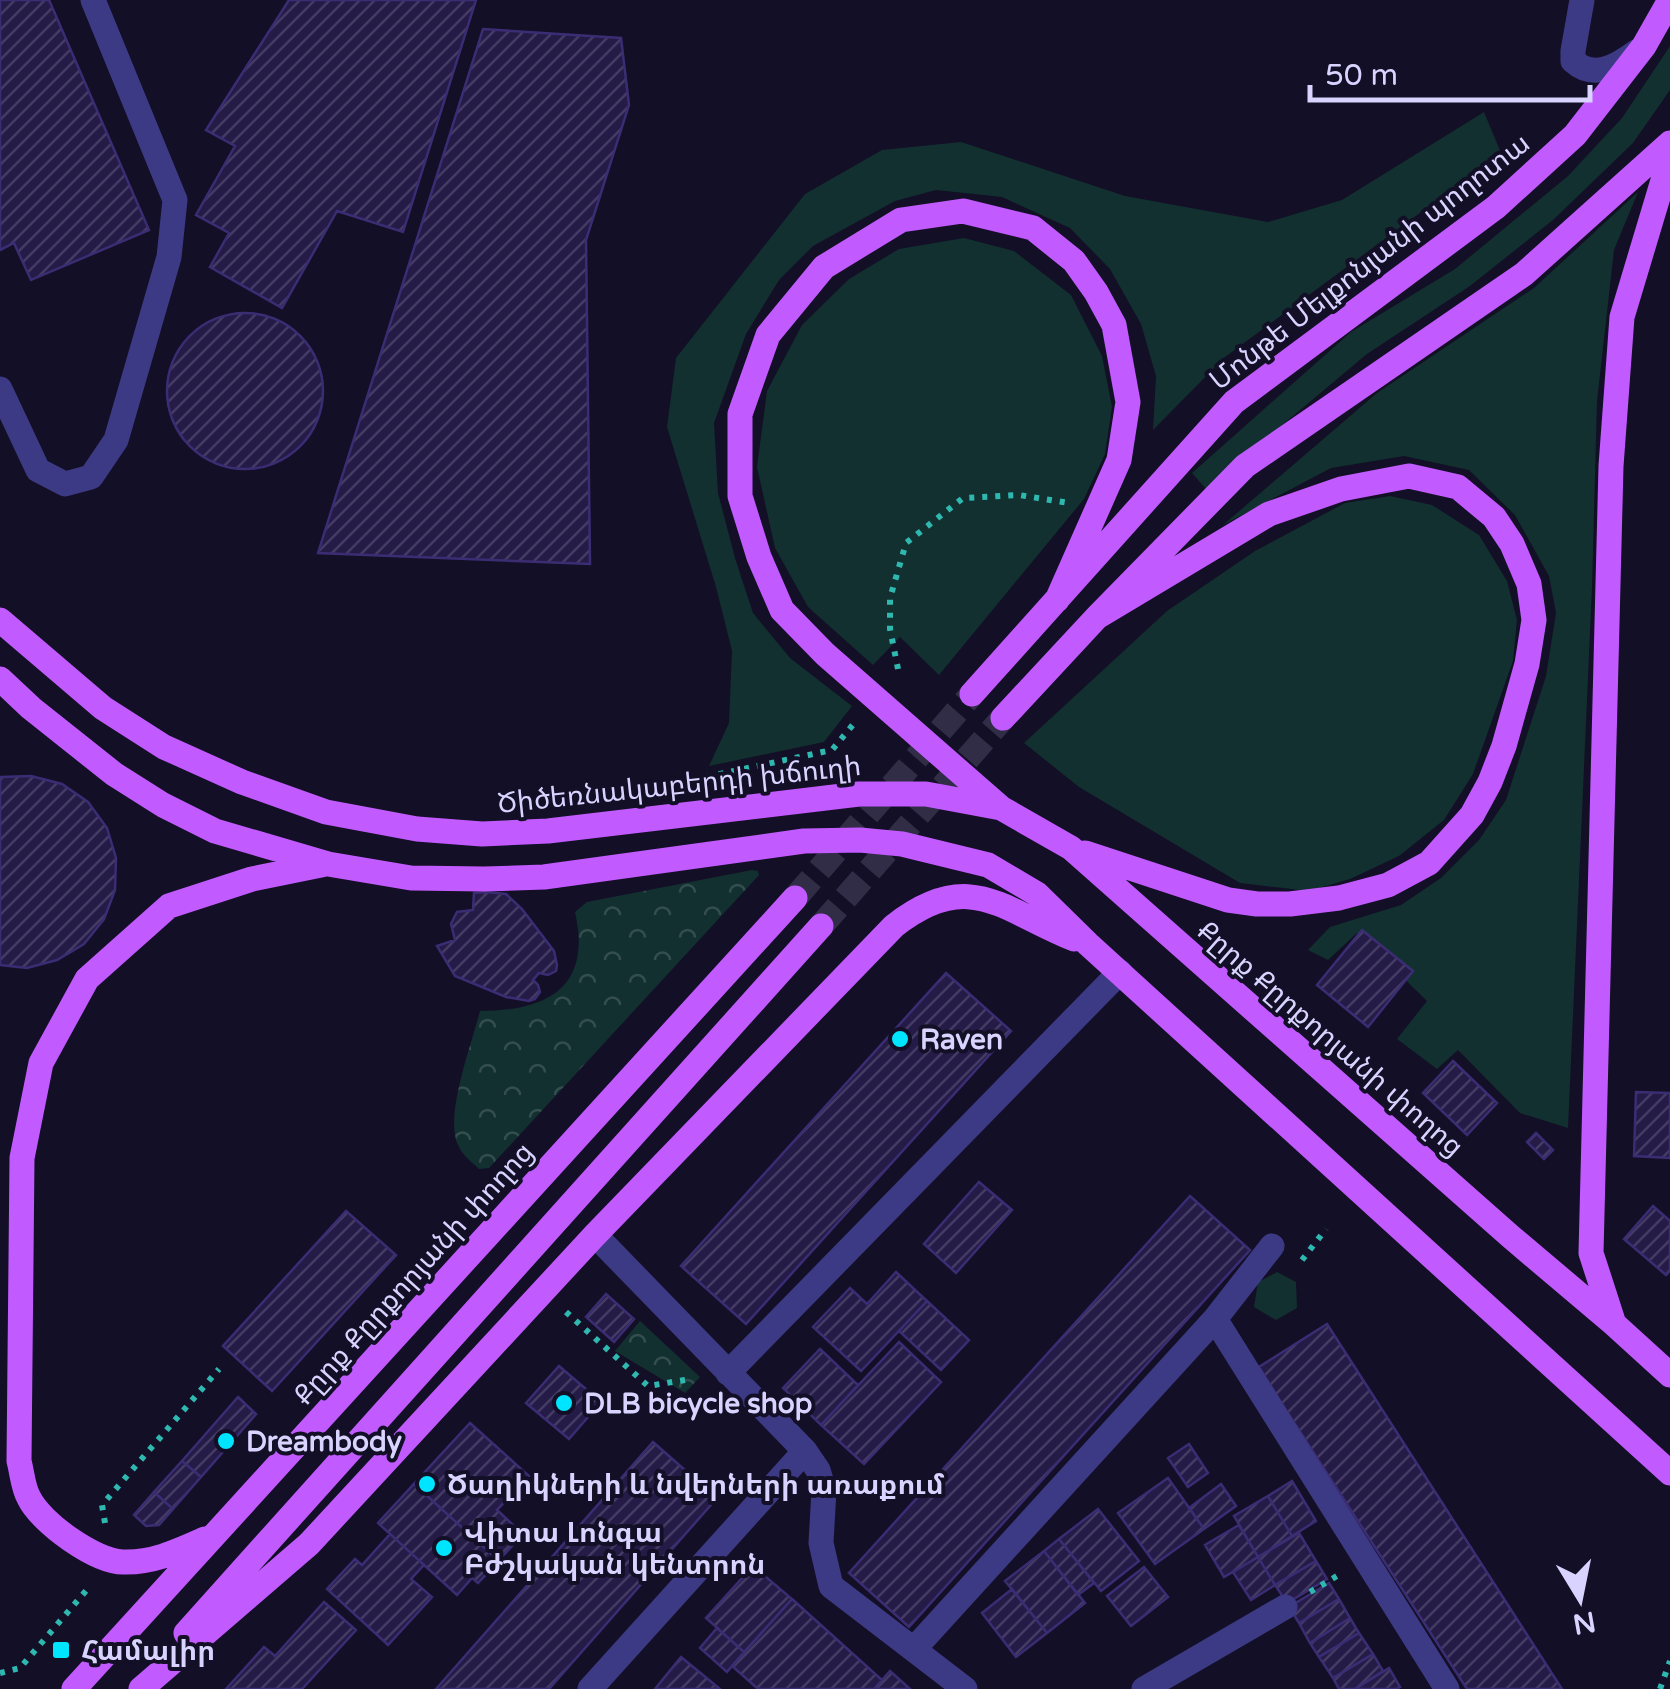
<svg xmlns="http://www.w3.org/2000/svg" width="1670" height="1689" viewBox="0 0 1670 1689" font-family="'Varela Round','Noto Sans Armenian',sans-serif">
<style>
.green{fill:#12302f}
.forest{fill:url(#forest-crowns)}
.building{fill:url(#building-hatch);stroke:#3b2d73;stroke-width:2.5}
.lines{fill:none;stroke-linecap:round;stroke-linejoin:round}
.major-tunnel{stroke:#312d47;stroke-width:25;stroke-dasharray:25 12;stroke-linecap:butt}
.path{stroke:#2fb8b0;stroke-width:6;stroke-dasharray:5 8;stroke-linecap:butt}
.minor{stroke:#3d3a85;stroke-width:25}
.major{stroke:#c25bff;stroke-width:25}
.poi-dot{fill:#00e5ff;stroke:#130f26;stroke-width:4}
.labels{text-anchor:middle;stroke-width:8;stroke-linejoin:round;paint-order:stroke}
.street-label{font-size:28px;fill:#d9d4ff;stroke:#130f26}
.poi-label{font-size:28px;font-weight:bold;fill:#d9d4ff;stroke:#130f26;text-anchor:start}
</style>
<defs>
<pattern id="forest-crowns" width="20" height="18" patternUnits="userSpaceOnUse" patternTransform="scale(2.5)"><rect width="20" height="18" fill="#12302f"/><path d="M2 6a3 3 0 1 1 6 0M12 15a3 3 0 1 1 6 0" fill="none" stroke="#344d4e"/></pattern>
<pattern id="building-hatch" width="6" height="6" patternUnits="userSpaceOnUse" patternTransform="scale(2.5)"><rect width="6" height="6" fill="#241b47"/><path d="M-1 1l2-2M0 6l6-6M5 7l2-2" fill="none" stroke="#433b63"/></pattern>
</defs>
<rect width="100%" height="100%" fill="#130f26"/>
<path class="green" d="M1670,46V90L1633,143L1553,220L1470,286L1367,354L1206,489L1192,473L1351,332L1455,269L1568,176L1622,118Z
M1484,112L1501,153L1225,357L1153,430L1156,376L1141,324L1110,269L1070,228L1002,197L936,190L895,201L813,246L779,280L746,334L714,423L718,493L735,558L753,613L790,658L852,706L824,742L709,766L729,723L732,651L716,587L667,427L676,358L805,194L882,150L961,142L1125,196L1268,222L1342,200Z
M1638,192L1614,250L1597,401L1592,587L1568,1128L1520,1113L1458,1050L1437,1069L1397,1039L1427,1001L1357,933L1328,960L1308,950L1330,927L1401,905L1441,878L1479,840L1506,800L1546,676L1556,613L1549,576L1515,515L1469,470L1404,456L1331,468L1223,525L1377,393L1534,288Z
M964,238L1014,251L1071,295L1102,356L1112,407L1105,454L1084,499L939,675L900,637L873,665L808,607L775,548L757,467L767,391L802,325L849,279L899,249Z
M1390,496L1432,505L1479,535L1507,581L1517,620L1513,661L1473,774L1444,820L1399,856L1350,879L1309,891L1240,883L1079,787L1024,743L1167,611L1255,551L1345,503Z
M1277,1272L1296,1282L1297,1308L1276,1320L1254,1307L1258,1282Z"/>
<path class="forest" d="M752,870L758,871L759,875L489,1168L479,1169C472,1162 462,1155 458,1145C444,1116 472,1043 480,1011C549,1011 592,986 575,912L587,902Z
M640,1321L700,1377L685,1393L615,1351Z"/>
<path class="building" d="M0,0H49L149,230L31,280L14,243L0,250Z
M289,0H476L403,232L337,211L282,308L210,267L229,233L196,215L235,146L206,130Z
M483,29L621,38L629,105L586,240L590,564L318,553Z
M167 391a78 78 0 1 1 156 0a78 78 0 1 1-156 0Z
M31,776L62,784L88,802L107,828L116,858L115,890L104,919L84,944L57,960L27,968L0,965V777Z
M486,892L506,894L522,909L554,951L557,965L556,971L548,975L539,973L533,980L538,985L540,992L535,999L529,1001L506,997L455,976L437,946L455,940L451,924L457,912L473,910L474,893Z
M1362,930L1413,971L1368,1027L1317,985Z
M946,973L1011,1031L746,1324L681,1266Z
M1453,1061L1497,1103L1467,1135L1423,1093Z
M1636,1092L1670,1093V1158L1634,1156Z
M1536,1133L1553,1150L1544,1159L1527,1142Z
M979,1182L1012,1210L956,1273L924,1244Z
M1190,1196L1250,1250L909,1627L849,1573Z
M1653,1206L1670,1221V1271L1666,1275L1624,1239Z
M346,1211L396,1255L272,1391L223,1346Z
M896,1272L927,1301L861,1371L813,1327L850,1288L867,1304Z
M606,1294L634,1319L614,1342L586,1317Z
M927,1301L969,1340L941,1370L899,1331Z
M1327,1324L1562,1689H1467L1282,1404L1259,1367Z
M899,1342L941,1382L864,1464L821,1425Z
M820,1349L858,1385L821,1425L783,1388Z
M559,1366L601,1402L569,1439L526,1403Z
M238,1397L256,1414L201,1477L182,1461Z
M470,1423L529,1476L497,1510L523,1534L478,1583L472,1578L457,1595L424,1565L411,1579L432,1597L388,1645L327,1589L355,1559L362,1565L390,1534L378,1523Z
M653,1442L717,1498L549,1689H436Z
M1189,1444L1208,1473L1188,1487L1168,1458Z
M182,1461L201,1477L173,1509L154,1492Z
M1168,1478L1204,1529L1155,1564L1118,1513Z
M1292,1481L1316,1521L1292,1536L1268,1496Z
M414,1484L499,1561L478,1583L472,1578L457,1595L378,1523Z
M1221,1484L1236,1506L1204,1529L1189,1508Z
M154,1492L173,1509L159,1525L146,1526L134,1515Z
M1268,1496L1292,1536L1258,1557L1234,1516Z
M1098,1509L1139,1561L1101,1591L1059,1539Z
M1239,1525L1258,1557L1224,1577L1205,1545Z
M1299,1533L1316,1561L1275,1585L1258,1557Z
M1059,1539L1094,1583L1078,1595L1044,1551Z
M1044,1551L1085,1603L1047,1633L1005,1581Z
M1258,1557L1275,1585L1251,1600L1233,1572Z
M1316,1561L1327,1579L1287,1603L1275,1585Z
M753,1566L792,1599L744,1652L706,1618Z
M1144,1567L1168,1597L1131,1626L1107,1596Z
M1329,1583L1339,1599L1299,1623L1289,1607Z
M1012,1589L1047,1633L1016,1657L982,1613Z
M792,1599L882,1680L874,1689H758L732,1666Z
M1339,1599L1350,1618L1310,1643L1299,1623Z
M324,1602L356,1630L302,1689H226L264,1647L275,1656Z
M1350,1618L1359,1633L1319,1657L1310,1643Z
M717,1628L744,1652L727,1672L700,1648Z
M1359,1633L1373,1654L1333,1678L1319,1657Z
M1373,1654L1383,1671L1355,1689H1339L1333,1678Z
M681,1657L720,1689H655Z
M1389,1668L1400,1687L1396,1689H1355Z
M890,1671L910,1689H874Z"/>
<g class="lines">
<path class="major-tunnel" d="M795,898L972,694
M821,926L1003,718"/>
<path class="path" d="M898,669L890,629V598L906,543L963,498L1019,495L1069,503
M706,777L832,750L856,721
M1302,1260L1326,1229
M566,1312L648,1386L691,1379
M105,1523L102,1505L219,1369
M1310,1592L1342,1573
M0,1673L20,1668L90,1586
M1660,1689L1670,1661"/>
<path class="minor" d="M1582,0L1573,51V61C1594,80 1617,66 1636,52
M0,389L38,470L65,484L91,477L116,440L169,257L175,200L93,0
M595,1235L805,1451L818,1470L824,1490L821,1543L831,1586L965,1689
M1215,1319L1272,1246
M728,1373L1120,972
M914,1649L1215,1319L1447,1689
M590,1689L805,1451
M1144,1689L1285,1607"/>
<path class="major" d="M1057,600L1119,460L1128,402L1114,325L1096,292L1074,261L1033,228L963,211L901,220L824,267L768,335L740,414V496L759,557L782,610L825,654L1001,808L1071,848L1510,1236L1614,1324L1670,1375
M0,620L103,708L164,747L242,782L326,812L417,829L482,834L548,831L859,794H926L1001,808
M0,679L31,708L114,774L163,805L215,831L328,864L411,878L484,879L544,877L804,841L860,840L902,844L988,865L1037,894L1088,944L1670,1473
M972,694L1234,402L1496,207L1575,135L1644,46L1670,0
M1003,718L1097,617L1245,466L1524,274L1670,143
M1085,853L1228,900L1257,904H1290L1339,898L1388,885L1429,863L1472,815L1490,782L1504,746L1527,664L1534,620L1529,584L1512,544L1494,517L1458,487L1409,476L1341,489L1269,514L1097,617
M1614,1324L1591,1253L1611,466L1622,317L1670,157
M205,1539C178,1551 153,1563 123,1562C96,1562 41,1523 29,1498C23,1488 22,1472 19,1461L22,1158L41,1063L87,979L169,906L252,879L321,865
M186,1633L821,926
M74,1689L795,898
M141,1689L309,1544L595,1235L894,926C969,867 1002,910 1074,939"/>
</g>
<g class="poi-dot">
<circle cx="900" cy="1039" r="10"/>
<circle cx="564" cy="1403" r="10"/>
<circle cx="226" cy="1441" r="10"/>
<circle cx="427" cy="1484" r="10"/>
<circle cx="444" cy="1548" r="10"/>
<rect x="51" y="1640" width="20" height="20" rx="5"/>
</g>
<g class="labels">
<g class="street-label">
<text transform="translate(1369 261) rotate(-38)" y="10">Մոնթե Մելքոնյանի պողոտա</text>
<text transform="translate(679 784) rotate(-6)" y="10">Ծիծեռնակաբերդի խճուղի</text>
<text transform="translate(1331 1038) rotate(41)" y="10">Քըրք Քըրքորյանի փողոց</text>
<text transform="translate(413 1273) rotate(-48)" y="10">Քըրք Քըրքորյանի փողոց</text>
</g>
<g class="poi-label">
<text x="920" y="1049">Raven</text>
<text x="584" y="1413">DLB bicycle shop</text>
<text x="246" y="1451">Dreambody</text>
<text x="447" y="1494">Ծաղիկների և նվերների առաքում</text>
<text x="464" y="1542">Վիտա Լոնգա<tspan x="464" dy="32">Բժշկական կենտրոն</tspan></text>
<text x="81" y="1660">Համալիր</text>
</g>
</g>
<g transform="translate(1580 1599) rotate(170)" stroke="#130f26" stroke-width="8" paint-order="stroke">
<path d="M0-8L18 38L0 25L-18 38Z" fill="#d9d4ff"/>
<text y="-15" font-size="28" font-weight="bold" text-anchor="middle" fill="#d9d4ff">N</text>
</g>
<path d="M1310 85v15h280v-15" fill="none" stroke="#d9d4ff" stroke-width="5"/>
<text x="1325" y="85" font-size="30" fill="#d9d4ff" stroke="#130f26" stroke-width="8" paint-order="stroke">50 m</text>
</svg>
